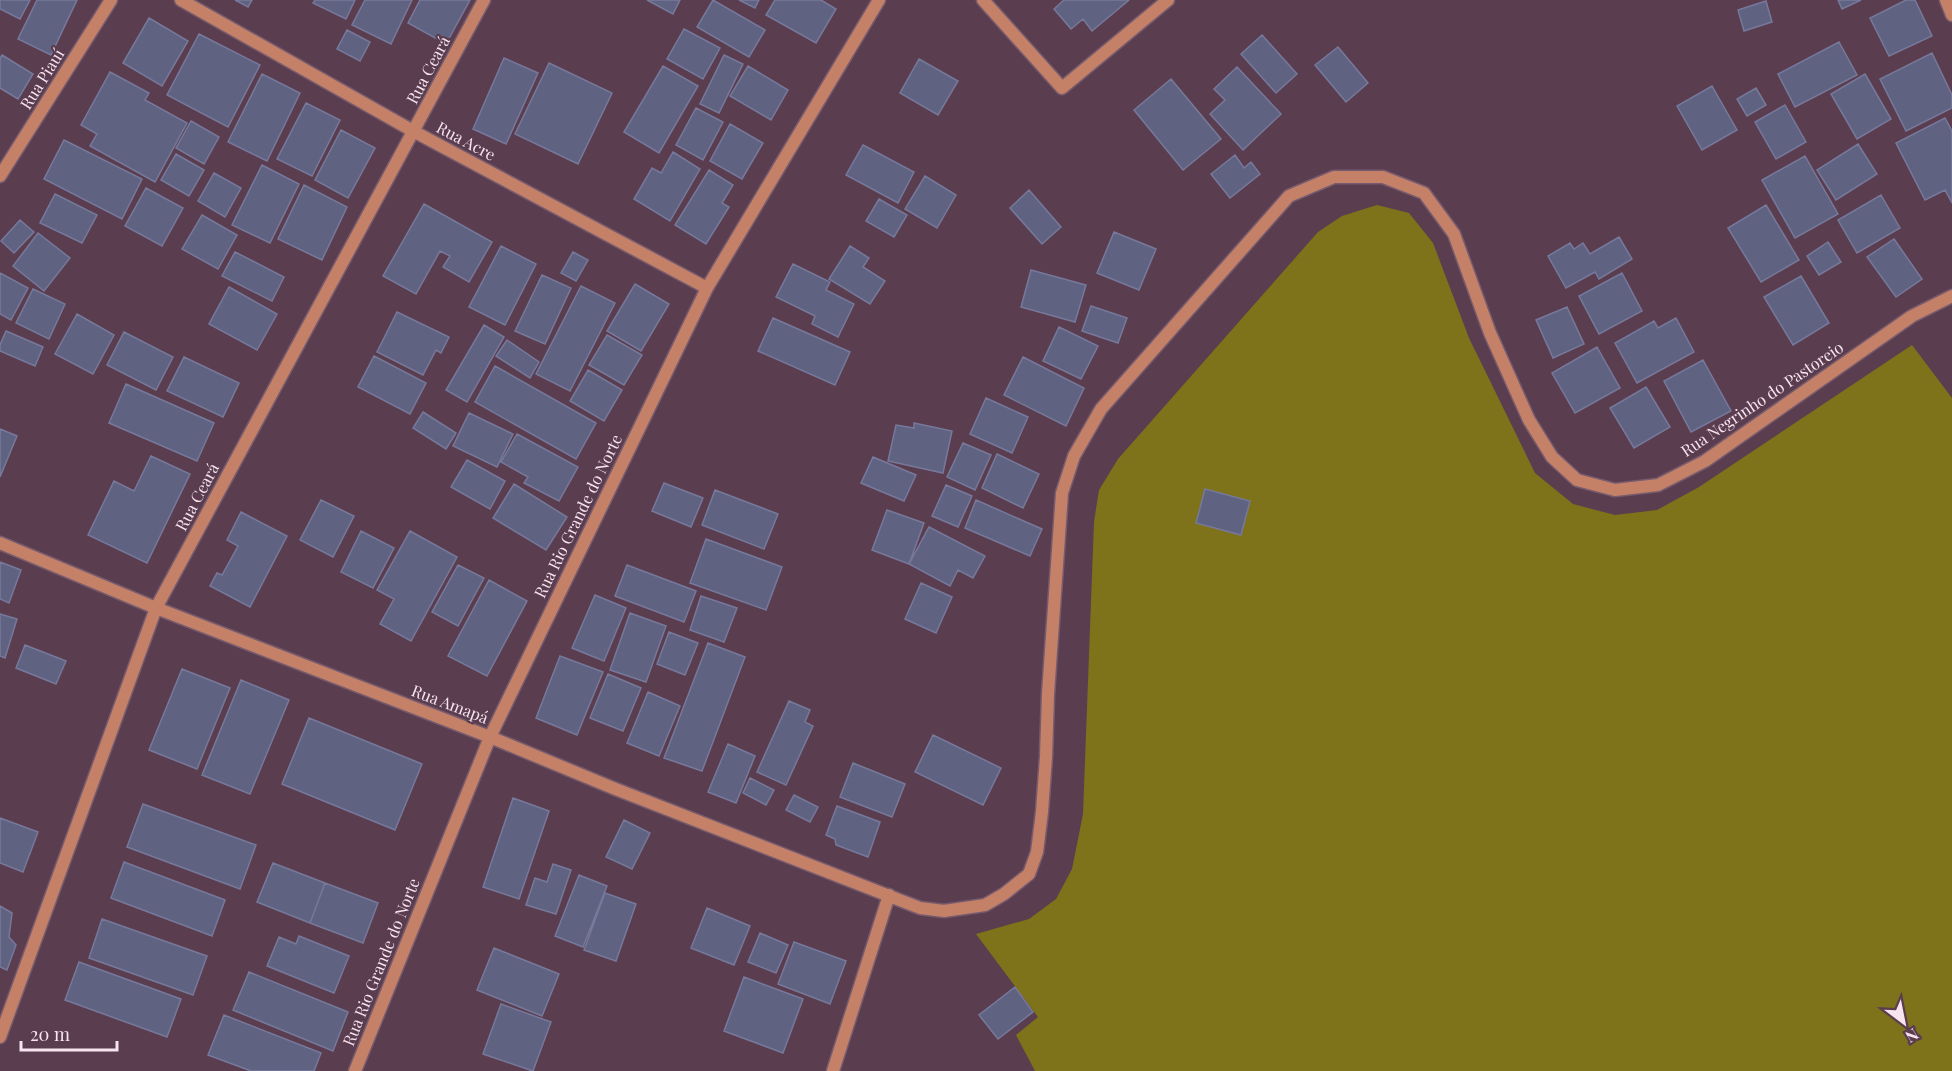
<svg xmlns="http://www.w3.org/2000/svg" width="1952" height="1071" viewBox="0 0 1952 1071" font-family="'Playfair Display',serif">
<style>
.green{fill:#7e721a}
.building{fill:#606282;stroke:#77799b;stroke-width:1.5}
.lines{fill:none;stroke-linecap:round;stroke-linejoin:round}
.minor-casing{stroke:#775b6d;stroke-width:15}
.tertiary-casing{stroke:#775b6d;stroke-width:15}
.minor{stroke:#c48168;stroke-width:12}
.tertiary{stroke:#c48168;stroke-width:12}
.labels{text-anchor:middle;stroke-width:4.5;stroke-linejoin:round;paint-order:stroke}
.street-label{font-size:16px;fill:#f7e4ef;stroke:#5b3d50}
</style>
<rect width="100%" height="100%" fill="#5b3d50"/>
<path class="green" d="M1377,205L1409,213L1433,243L1469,338L1535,473L1573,504L1615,515L1657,510L1699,487L1912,345L1952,398V1071H1035L1016,1035L1038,1017L976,934L1029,919L1056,899L1072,869L1083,814L1094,522L1099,490L1118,459L1318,232L1342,216Z"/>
<path class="building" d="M0,0H30L20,19L0,9Z
M37,0H77L51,55L18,39Z
M235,0H252L248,7Z
M315,0H355L346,19L313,3Z
M365,0H412L391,44L352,25Z
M420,0H470L446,44L408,23Z
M647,0H680L673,14Z
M713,0L765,30L749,57L697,27Z
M739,0H759L755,8Z
M775,0H821L836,9L816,43L766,15Z
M1064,0H1129L1092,31L1083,19L1071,29L1054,9Z
M1838,0H1861L1842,9Z
M1906,0H1915L1932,36L1889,56L1870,18Z
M1766,1L1772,22L1744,31L1738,10Z
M149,18L188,41L162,86L123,63Z
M684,29L720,48L703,79L667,59Z
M347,30L370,42L360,61L337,49Z
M199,34L260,65L228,127L167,95Z
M1262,35L1297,74L1276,93L1241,54Z
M1839,42L1857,75L1795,107L1778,74Z
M1338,47L1368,83L1346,102L1315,65Z
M1932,53L1952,95V108L1906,131L1880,79Z
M2,55L33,74L18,99L0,88V59Z
M724,55L743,64L719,113L700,104Z
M504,58L538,73L506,144L473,129Z
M919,59L958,81L938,115L900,93Z
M549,63L612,93L578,164L515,134Z
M663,66L698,86L659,153L624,132Z
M748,66L788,90L771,120L730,96Z
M1237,67L1281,114L1243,150L1210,114L1225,100L1214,89Z
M110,72L149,93L145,100L187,123L155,182L90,146L97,134L81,125Z
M262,74L300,93L267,161L228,142Z
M1865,74L1891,119L1857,139L1831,94Z
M1171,79L1221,139L1183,170L1134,110Z
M1712,86L1737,130L1702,150L1677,106Z
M1756,88L1766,105L1747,116L1737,99Z
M306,103L340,120L312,176L277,159Z
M1785,105L1806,142L1776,159L1755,122Z
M696,108L723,122L703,160L676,145Z
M1945,118L1952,131V203L1945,190L1925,200L1896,143Z
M191,121L219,137L204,164L176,148Z
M730,124L763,143L742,179L710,161Z
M341,130L375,148L348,198L315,180Z
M64,140L142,179L122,219L44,179Z
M1858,144L1877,174L1836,200L1817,170Z
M863,145L914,172L898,203L846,175Z
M673,152L700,169L670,221L634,199L652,168L661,173Z
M176,154L204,170L189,196L161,180Z
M1235,155L1244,168L1251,162L1260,174L1230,198L1211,174Z
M1805,156L1838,214L1795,238L1762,180Z
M262,165L299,184L270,243L232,225Z
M709,170L733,185L722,203L729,207L706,244L675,225Z
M214,173L241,188L225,217L198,201Z
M925,176L956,195L937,228L905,209Z
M304,185L347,207L322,260L278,239Z
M146,188L183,208L162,246L125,226Z
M1029,190L1061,227L1042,244L1010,208Z
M55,194L97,215L82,243L40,223Z
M1881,195L1900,228L1857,253L1838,220Z
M879,199L907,215L894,237L866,221Z
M424,204L492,242L469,282L443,267L450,256L440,251L416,294L383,276Z
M1766,205L1799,260L1761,282L1728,228Z
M202,215L237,235L218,269L182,249Z
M20,220L34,232L14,253L1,241Z
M1114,232L1156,249L1139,290L1097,273Z
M38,233L70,258L44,291L13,266Z
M1619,237L1632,259L1599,279L1595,272L1566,288L1548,256L1570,243L1574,249L1583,243L1590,254Z
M1894,239L1922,279L1896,297L1867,257Z
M1828,242L1841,262L1819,275L1807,256Z
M501,246L536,264L505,325L469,307Z
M850,246L869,258L863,267L885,281L870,304L829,279Z
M235,252L284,277L272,301L222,276Z
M573,252L588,260L576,281L561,273Z
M793,264L830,282L826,290L854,304L838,337L812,324L815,316L776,297Z
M1031,270L1086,285L1075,322L1021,307Z
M0,273L28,288L11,320L0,314Z
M1622,273L1642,311L1599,334L1579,296Z
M542,275L571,288L545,344L515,331Z
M1801,276L1829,323L1793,345L1764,297Z
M635,284L669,304L641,351L607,331Z
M581,286L615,303L570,391L536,374Z
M229,287L277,314L257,350L209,324Z
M33,289L65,304L49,339L16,323Z
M1091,306L1127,318L1118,343L1082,331Z
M1567,307L1584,344L1553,358L1536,320Z
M397,312L449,337L441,353L436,350L423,375L377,352Z
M77,314L114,335L93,374L55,354Z
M773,318L850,352L835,385L758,351Z
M1676,318L1694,352L1637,383L1615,343L1654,321L1658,328Z
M484,325L504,337L467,402L446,390Z
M1059,327L1098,346L1081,379L1043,361Z
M6,331L43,347L35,366L0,351V345Z
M124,332L173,357L156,390L107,365Z
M607,335L642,355L624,385L589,365Z
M507,340L539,362L530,378L496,356Z
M1597,347L1620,388L1575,413L1552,373Z
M374,356L426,383L410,414L358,387Z
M184,357L239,383L223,417L167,391Z
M1023,357L1084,388L1066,426L1004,395Z
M1703,360L1731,411L1691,432L1664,381Z
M495,366L596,423L576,459L475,402Z
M588,370L622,390L604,421L570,401Z
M126,384L214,423L197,461L109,423Z
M1646,387L1670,427L1634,448L1610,408Z
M986,398L1028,417L1012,453L970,434Z
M423,412L456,433L446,449L413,428Z
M469,413L513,434L497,467L453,446Z
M914,423L952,431L943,473L888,461L896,425L914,428Z
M0,429L17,436L0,477Z
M517,434L578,467L559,501L524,483L528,477L501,462Z
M963,443L991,455L975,490L947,477Z
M997,454L1039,474L1023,508L982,488Z
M151,456L190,474L147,563L88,535L114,481L134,491Z
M873,457L916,475L904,501L861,483Z
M467,460L505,481L490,509L451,487Z
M664,483L703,498L691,527L652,511Z
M514,484L567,517L546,550L493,518Z
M946,485L972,496L958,527L932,516Z
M1205,489L1250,501L1241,535L1196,523Z
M715,490L778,514L764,549L702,525Z
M321,500L354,516L333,557L300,540Z
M976,500L1042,529L1030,556L965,528Z
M887,510L924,523L909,564L872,550Z
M241,512L287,536L250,607L210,586L217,573L222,575L238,546L227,540Z
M929,527L985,556L973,578L958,570L950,586L909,564Z
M361,531L394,548L373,588L341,572Z
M410,531L457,557L411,641L380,624L394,599L377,590Z
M706,539L782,567L766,610L690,583Z
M0,562L21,570L9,603L0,599Z
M458,565L484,578L458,626L432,612Z
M627,565L696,591L684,622L615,596Z
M489,580L527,601L487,676L448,656Z
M921,583L952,597L936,633L905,619Z
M595,595L626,608L604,661L572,648Z
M701,596L737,608L724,642L690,630Z
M630,613L666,626L646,682L610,670Z
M0,614L17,619L5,658L0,656Z
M669,632L698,643L685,675L657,664Z
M708,643L745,657L702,771L664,758Z
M25,645L66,661L56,684L16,668Z
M560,656L603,672L577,735L536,718Z
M182,669L230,688L197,769L149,750Z
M608,674L641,688L623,731L590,718Z
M241,680L289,700L250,794L202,775Z
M648,692L680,706L659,756L627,743Z
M789,701L810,710L805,722L813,726L786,785L757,772Z
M309,718L422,764L395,830L282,784Z
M933,735L1001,768L983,805L915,772Z
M728,744L755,756L736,803L708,792Z
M853,763L905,784L892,817L840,797Z
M750,778L774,790L766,805L743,793Z
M794,795L818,807L810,822L786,810Z
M513,798L549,811L519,899L483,887Z
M143,804L256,845L240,889L127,847Z
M837,806L880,822L868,857L836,845L835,839L826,835Z
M0,818L38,832L23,872L0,863Z
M624,820L650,833L632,869L606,857Z
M124,862L225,900L212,936L111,898Z
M273,863L325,883L310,923L257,902Z
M553,864L571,870L556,914L526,905L535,878L547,882Z
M579,875L607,886L583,947L555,936Z
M325,883L378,903L363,943L310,923Z
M605,893L636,904L616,961L584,950Z
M0,906L12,913L9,937L16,945L7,970L0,967Z
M707,908L750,926L734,965L691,948Z
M102,919L207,956L193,995L89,958Z
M760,933L788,945L776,973L748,962Z
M299,936L349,956L334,993L267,966L279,937L296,944Z
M794,942L846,961L830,1004L778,984Z
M494,948L559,974L542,1016L477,990Z
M79,962L181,999L167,1037L65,1000Z
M249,972L348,1012L333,1051L233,1010Z
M744,977L803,999L783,1053L724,1031Z
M1015,987L1033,1012L998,1039L979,1015Z
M501,1004L551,1022L533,1071L483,1054Z
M224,1015L321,1053L314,1071H251L208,1055Z"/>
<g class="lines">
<defs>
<path id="minor" d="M181,0L413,131L707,288
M983,0L1062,88L1168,0
M1946,0L1952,15
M0,176L111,0
M0,1037L156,608L484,0
M355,1071L490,737L707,288L879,0"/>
<path id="tertiary" d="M0,543L156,608L490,737L613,788L920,908L944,911L985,905L1004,894L1029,874L1037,852L1042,812L1046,757L1048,694L1062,493L1074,456L1101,409L1289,196L1334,177H1383L1424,193L1454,234L1490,333L1529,420L1552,457L1577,480L1615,490L1658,485L1705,461L1912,316L1952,296
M833,1071L889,895"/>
</defs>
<use href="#minor" class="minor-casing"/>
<use href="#tertiary" class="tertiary-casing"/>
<use href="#minor" class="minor"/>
<use href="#tertiary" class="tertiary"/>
</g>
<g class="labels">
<g class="street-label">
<text transform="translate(428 70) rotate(-62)" y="6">Rua Ceará</text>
<text transform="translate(42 79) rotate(-58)" y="6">Rua Piauí</text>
<text transform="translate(466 141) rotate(28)" y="6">Rua Acre</text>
<text transform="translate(1762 399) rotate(-34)" y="6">Rua Negrinho do Pastoreio</text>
<text transform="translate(197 497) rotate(-62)" y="6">Rua Ceará</text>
<text transform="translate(578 516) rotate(-64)" y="6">Rua Rio Grande do Norte</text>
<text transform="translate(450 704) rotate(21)" y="6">Rua Amapá</text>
<text transform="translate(381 962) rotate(-68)" y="6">Rua Rio Grande do Norte</text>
</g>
</g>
<g transform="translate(1904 1023) rotate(148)" stroke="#5b3d50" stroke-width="4.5" paint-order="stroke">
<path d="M0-4.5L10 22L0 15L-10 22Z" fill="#f7e4ef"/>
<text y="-9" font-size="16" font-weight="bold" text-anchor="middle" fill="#f7e4ef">N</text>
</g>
<path d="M21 1041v9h96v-9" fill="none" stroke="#f7e4ef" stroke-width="3"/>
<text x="30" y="1041" font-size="18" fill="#f7e4ef" stroke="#5b3d50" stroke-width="4.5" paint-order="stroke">20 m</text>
</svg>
